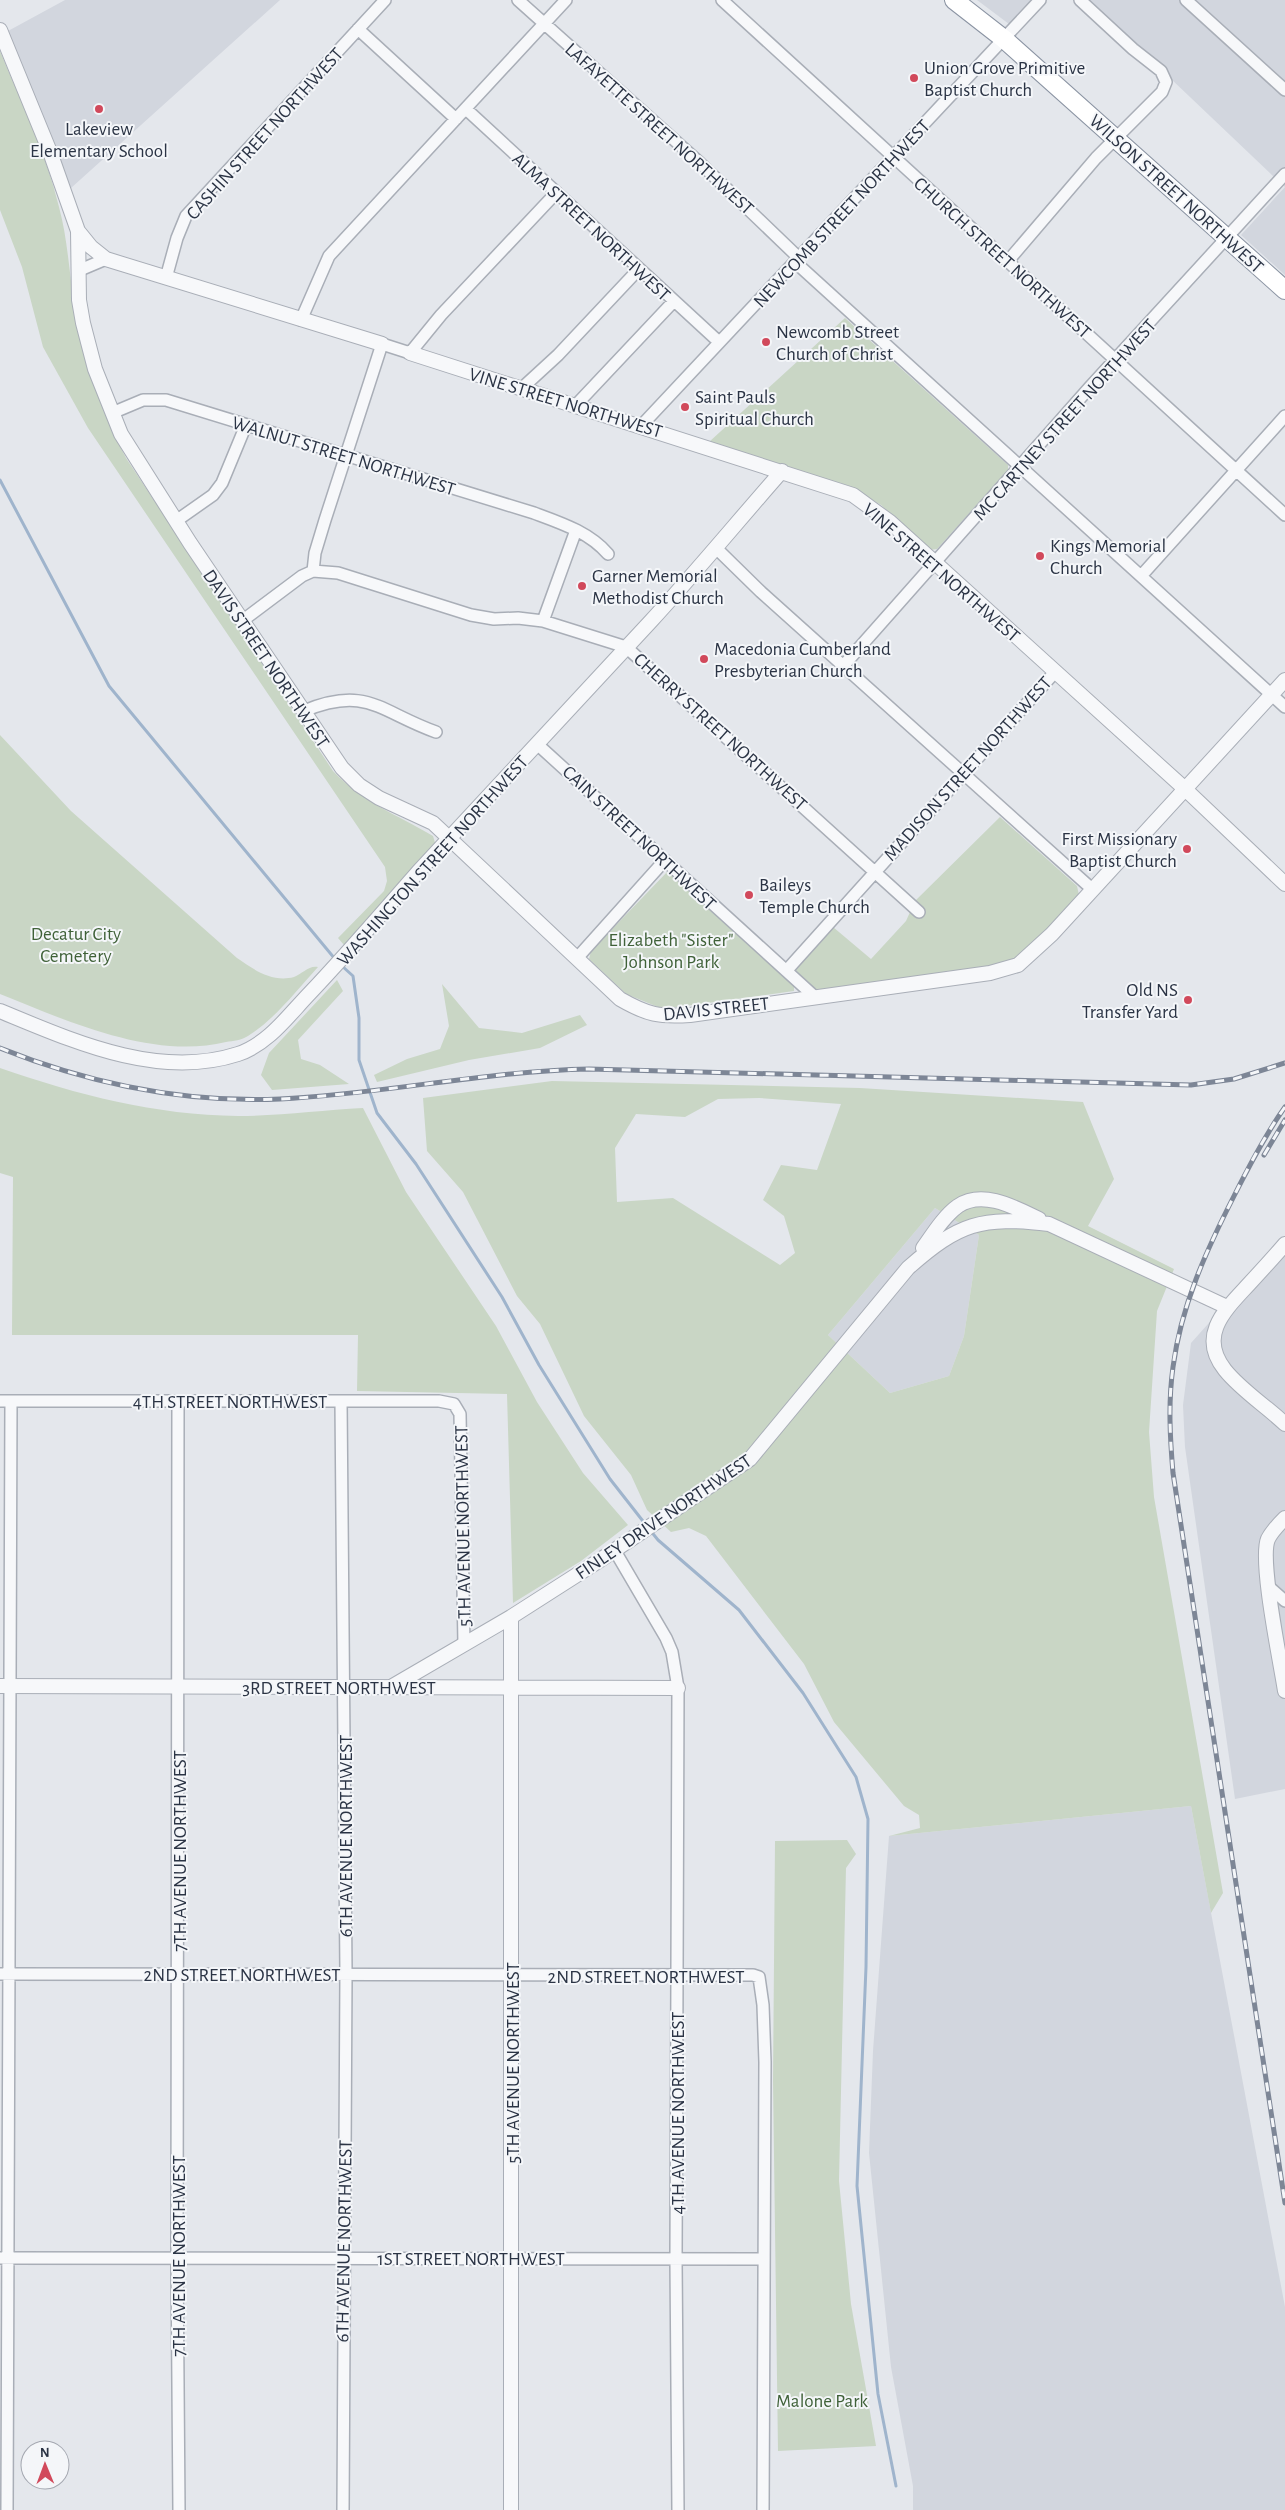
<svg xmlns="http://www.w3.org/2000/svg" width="1285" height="2510" viewBox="0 0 1285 2510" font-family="'Alegreya Sans',sans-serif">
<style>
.built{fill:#d2d6de}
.green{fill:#c9d6c5;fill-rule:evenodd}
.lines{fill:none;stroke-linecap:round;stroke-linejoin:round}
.stream{stroke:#9fb4cc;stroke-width:3}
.minor-casing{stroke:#a9aeb7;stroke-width:14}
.tertiary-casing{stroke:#a9aeb7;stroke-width:16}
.trunk-casing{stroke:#8b94a3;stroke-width:20}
.minor{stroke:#f7f8fa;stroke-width:11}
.tertiary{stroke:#f7f8fa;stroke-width:14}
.trunk{stroke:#fff;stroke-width:18}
.rail-casing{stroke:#7d8696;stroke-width:5}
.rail{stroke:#f4f6f9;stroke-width:3;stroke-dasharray:9;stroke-linecap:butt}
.poi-dot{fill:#d1495b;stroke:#f4f6f9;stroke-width:2}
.labels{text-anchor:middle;stroke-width:4;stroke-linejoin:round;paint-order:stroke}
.poi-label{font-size:19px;fill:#2b3445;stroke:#f4f6f9;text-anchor:start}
.street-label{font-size:19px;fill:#2b3445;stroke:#f4f6f9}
.park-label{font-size:19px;fill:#3f6138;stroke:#f4f6f9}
</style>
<rect width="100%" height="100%" fill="#e4e7ec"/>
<path class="built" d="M65,0H280L71,188L8,31Z
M977,0H1034L1009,24Z
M1088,0H1285V187L1273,176Z
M1285,187V275L1241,235Z
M935,1208L979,1235L964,1336L949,1376L890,1393L828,1335Z
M1285,1238V1789L1235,1799L1185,1447L1183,1405L1191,1343Z
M1191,1806L1285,2307V2510H913V2486L891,2367L869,2153L873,2051L889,1836Z"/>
<path class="green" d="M0,51C21,102 46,153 59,207C68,240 69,274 75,308C83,361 101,410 126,458L333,771C363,803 396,814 433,836L436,846L344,945L338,938L384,891L387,881L385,867L88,428L43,347L22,267L0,210Z
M845,318L1008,465V470L937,549L929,550L881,505L849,486L709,442Z
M0,735L71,811L237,958C253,969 272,983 294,977C302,974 309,965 318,967C297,990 275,1019 248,1036C242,1040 233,1041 226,1042C153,1060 67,1021 0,994Z
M1000,817L1077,886L1079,895L1025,953L1004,967L815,990L794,970L833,927L871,959L906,921L915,901Z
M668,871L794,986V991L678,1007H658L626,994L589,959L591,951Z
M337,980L343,991L298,1040L301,1059L320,1065L349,1084L272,1090L261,1075L269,1053Z
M442,984L479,1028L522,1033L580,1015L587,1025L540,1048L469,1060L377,1082L374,1075L407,1059L440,1049L449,1026Z
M0,1068C78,1095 155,1115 238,1116C279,1116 322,1110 363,1108L406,1192L496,1326L537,1402L583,1473L628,1525L581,1561L513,1603L507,1394L357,1391L358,1335H12L13,1177L0,1173Z
M552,1081L860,1088L1083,1102L1114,1179L1088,1226L1174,1269L1157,1311L1149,1432L1154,1497L1223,1893L1211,1913L1191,1806L889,1836L920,1828L919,1815L904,1806L834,1722L804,1664L706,1536L689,1528L671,1532L647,1510L631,1475L584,1416L540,1324L517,1296L463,1192L427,1151L423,1098ZM759,1098L841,1104L817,1170L781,1165L763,1200L784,1216L795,1253L780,1265L673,1198L617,1202L615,1148L636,1114L685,1117L718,1099ZM935,1208L979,1235L964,1336L949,1376L890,1393L828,1335Z
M847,1840L856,1854L846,1868L839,2181L851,2304L876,2446L778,2451L773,2081L775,1841Z"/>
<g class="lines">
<path class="stream" d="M0,480L109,686L335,959
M342,966L353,976L359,1018V1060L377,1113L416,1164L502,1297L539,1365L610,1479L646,1525
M650,1530L658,1540L739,1610L803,1693L856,1777L868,1819L866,1967L857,2186L878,2394L896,2486"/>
<defs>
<path id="minor" d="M518,0L700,163L799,258
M722,0L1285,515
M1186,0L1285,90
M358,29L456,119
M466,109L719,342
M1008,261L1096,158L1162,92L1166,82L1161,71L1133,49L1080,0
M795,262L1285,707
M80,270L106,259
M166,278L177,238L186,216L385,0
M301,320L329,256L566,0
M521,389L558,355L638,270
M576,405L674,301
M112,413L143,400H166L534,513C561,523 589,532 608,554
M641,426L1040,0
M176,521L213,495L222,483L246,425
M716,548L761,592L1092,889
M313,571L315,553L325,520L382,344L410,353L441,315L556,193
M1141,576L1285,416
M242,621L302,576L313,571L338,573L471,615L494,619L518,618L543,621L626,647L919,912
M543,621L576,530
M844,665L1090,387L1285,174
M304,711C367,685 380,712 436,732
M537,744L815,997
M578,957L665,860
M787,970L1055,672
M0,1401H439L454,1404L460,1414L464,1645
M178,1401L177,2260L179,2510
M341,1401L346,1973L343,2510
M615,1551L666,1638L672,1652L678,1688L676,2260L678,2510
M1268,1586L1285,1601
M0,1974L753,1975L759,1977L763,2005L765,2062L763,2510
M0,2258L763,2259
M7,2510L11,1401"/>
<path id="tertiary" d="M0,30L50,152L78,231L79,300L83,323L95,369L121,434L190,543L342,768L359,785L379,798L433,823L620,999C648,1015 659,1017 690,1015L990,973L1018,965L1052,934L1285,680
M78,231L91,247L106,259L382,344
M410,353L853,495L890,522L1184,788L1285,884
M0,1011C73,1041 158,1080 238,1054C268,1044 288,1016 309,994C347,954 382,913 418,872C495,788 574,705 651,621C696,572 738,521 782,471
M1285,1244C1273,1258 1261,1271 1249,1284C1226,1309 1197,1335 1225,1370C1241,1390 1266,1406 1285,1424
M923,1248C933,1234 944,1216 958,1206C983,1189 1016,1208 1039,1219
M1285,1518C1279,1524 1272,1531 1268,1539C1259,1560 1281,1664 1285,1691
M511,1617V2510
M0,1686L678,1688
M391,1687L511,1617L597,1562L750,1459L908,1268C959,1223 981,1216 1049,1224L1227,1307"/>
<path id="trunk" d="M954,0L1004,39L1285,290"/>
</defs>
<use href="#minor" class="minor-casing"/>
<use href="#tertiary" class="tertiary-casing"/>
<use href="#trunk" class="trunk-casing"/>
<use href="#minor" class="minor"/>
<use href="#tertiary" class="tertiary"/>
<use href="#trunk" class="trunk"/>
<defs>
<path id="rail" d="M0,1048C90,1084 184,1103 280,1099C384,1094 485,1071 589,1069L1191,1085L1234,1079L1285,1063
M1285,1107C1265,1135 1249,1166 1234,1196C1206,1251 1181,1306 1173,1367C1168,1403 1170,1438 1173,1473L1285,2203
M1264,1155L1285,1120"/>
</defs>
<use href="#rail" class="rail-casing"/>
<use href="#rail" class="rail"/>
</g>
<g class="poi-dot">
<circle cx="914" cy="78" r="5"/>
<circle cx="99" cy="109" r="5"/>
<circle cx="766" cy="342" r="5"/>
<circle cx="685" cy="407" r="5"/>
<circle cx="1040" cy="556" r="5"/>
<circle cx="582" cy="586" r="5"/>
<circle cx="704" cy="659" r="5"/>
<circle cx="1187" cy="849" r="5"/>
<circle cx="749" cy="895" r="5"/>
<circle cx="1188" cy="1000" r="5"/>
</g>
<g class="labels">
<g class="poi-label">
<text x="924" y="74">Union Grove Primitive<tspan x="924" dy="22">Baptist Church</tspan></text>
<text x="99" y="135" text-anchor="middle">Lakeview<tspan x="99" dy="22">Elementary School</tspan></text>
<text x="776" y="338">Newcomb Street<tspan x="776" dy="22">Church of Christ</tspan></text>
<text x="695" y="403">Saint Pauls<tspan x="695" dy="22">Spiritual Church</tspan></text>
<text x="1050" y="552">Kings Memorial<tspan x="1050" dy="22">Church</tspan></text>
<text x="592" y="582">Garner Memorial<tspan x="592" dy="22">Methodist Church</tspan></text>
<text x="714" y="655">Macedonia Cumberland<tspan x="714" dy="22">Presbyterian Church</tspan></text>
<text x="1177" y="845" text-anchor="end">First Missionary<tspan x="1177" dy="22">Baptist Church</tspan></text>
<text x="759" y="891">Baileys<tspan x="759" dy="22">Temple Church</tspan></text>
<text x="1178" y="996" text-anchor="end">Old NS<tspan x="1178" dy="22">Transfer Yard</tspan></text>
</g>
<g class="street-label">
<text transform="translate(660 128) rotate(42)" y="7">LAFAYETTE STREET NORTHWEST</text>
<text transform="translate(264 133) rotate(-48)" y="7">CASHIN STREET NORTHWEST</text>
<text transform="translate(1177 193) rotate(42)" y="7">WILSON STREET NORTHWEST</text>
<text transform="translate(841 213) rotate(-47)" y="7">NEWCOMB STREET NORTHWEST</text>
<text transform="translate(592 226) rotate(43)" y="7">ALMA STREET NORTHWEST</text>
<text transform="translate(1003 257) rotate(42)" y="7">CHURCH STREET NORTHWEST</text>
<text transform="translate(566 402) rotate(17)" y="7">VINE STREET NORTHWEST</text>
<text transform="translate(1064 419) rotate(-48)" y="7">MC CARTNEY STREET NORTHWEST</text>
<text transform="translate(344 455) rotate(17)" y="7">WALNUT STREET NORTHWEST</text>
<text transform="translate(942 572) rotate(41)" y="7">VINE STREET NORTHWEST</text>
<text transform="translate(267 658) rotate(56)" y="7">DAVIS STREET NORTHWEST</text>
<text transform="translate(721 731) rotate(42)" y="7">CHERRY STREET NORTHWEST</text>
<text transform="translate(967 768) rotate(-48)" y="7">MADISON STREET NORTHWEST</text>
<text transform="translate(640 837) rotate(43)" y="7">CAIN STREET NORTHWEST</text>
<text transform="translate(432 860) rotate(-48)" y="7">WASHINGTON STREET NORTHWEST</text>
<text transform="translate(716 1008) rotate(-6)" y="7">DAVIS STREET</text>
<text x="230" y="1408">4TH STREET NORTHWEST</text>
<text transform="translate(663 1516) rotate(-34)" y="7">FINLEY DRIVE NORTHWEST</text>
<text transform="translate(462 1526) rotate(-91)" y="7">5TH AVENUE NORTHWEST</text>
<text x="339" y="1694">3RD STREET NORTHWEST</text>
<text transform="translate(345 1836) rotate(-90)" y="7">6TH AVENUE NORTHWEST</text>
<text transform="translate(179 1851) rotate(-90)" y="7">7TH AVENUE NORTHWEST</text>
<text x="242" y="1981">2ND STREET NORTHWEST</text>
<text x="646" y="1983">2ND STREET NORTHWEST</text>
<text transform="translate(512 2063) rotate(-90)" y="7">5TH AVENUE NORTHWEST</text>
<text transform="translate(677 2113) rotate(-90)" y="7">4TH AVENUE NORTHWEST</text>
<text transform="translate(343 2241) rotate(-89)" y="7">6TH AVENUE NORTHWEST</text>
<text transform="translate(178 2256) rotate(-90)" y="7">7TH AVENUE NORTHWEST</text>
<text x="471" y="2265">1ST STREET NORTHWEST</text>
</g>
<g class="park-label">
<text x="76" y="940">Decatur City<tspan x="76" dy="22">Cemetery</tspan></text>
<text x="671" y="946">Elizabeth "Sister"<tspan x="671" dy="22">Johnson Park</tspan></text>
<text x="822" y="2407">Malone Park</text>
</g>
</g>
<g transform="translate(45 2465) rotate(359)"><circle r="24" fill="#f4f6f9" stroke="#a4a8b1"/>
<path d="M0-4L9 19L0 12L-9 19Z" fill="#d1495b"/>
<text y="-8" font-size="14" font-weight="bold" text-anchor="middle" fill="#2b3445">N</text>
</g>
</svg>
